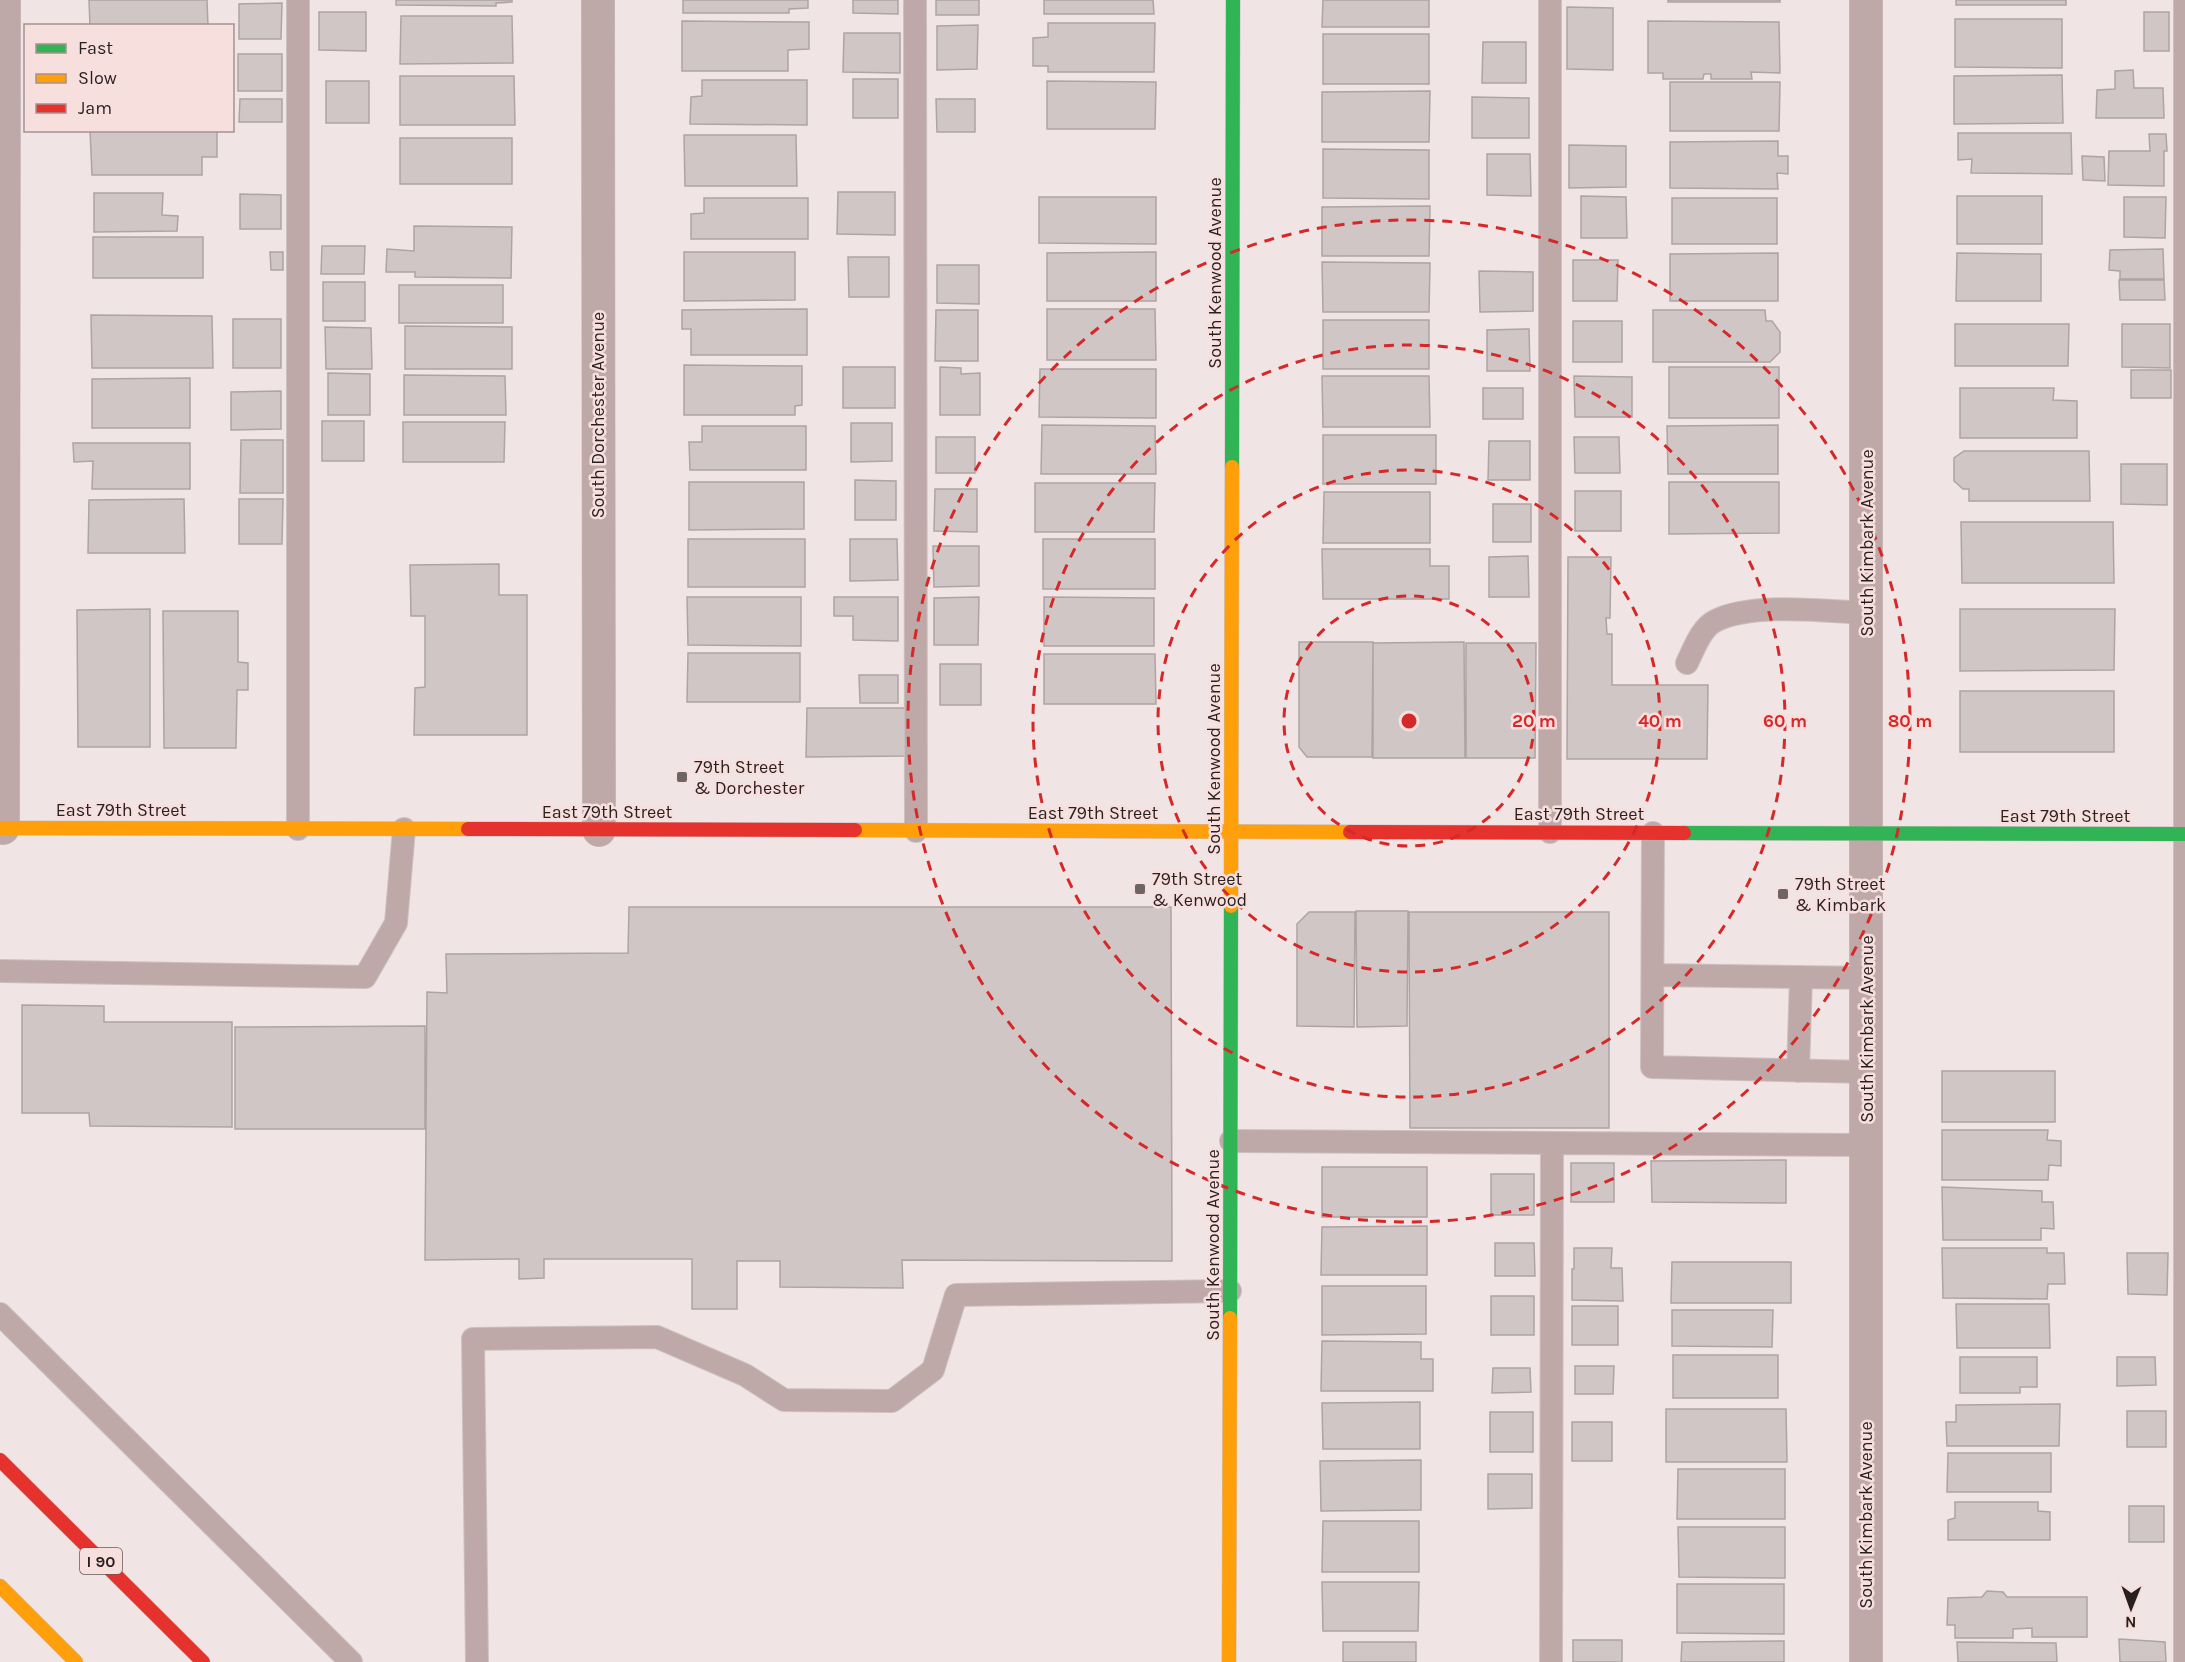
<svg xmlns="http://www.w3.org/2000/svg" width="2185" height="1662" viewBox="0 0 2185 1662" font-family="Karla,sans-serif">
<style>
.building{fill:#d1c6c6;stroke:#aea4a4;stroke-width:1.5}
.lines{fill:none;stroke-linecap:round;stroke-linejoin:round}
.lane-casing{stroke:#ccc1c1;stroke-width:24}
.street-casing{stroke:#ccc1c1;stroke-width:34}
.fast-casing{stroke:#ccc1c1;stroke-width:15}
.slow-casing{stroke:#ccc1c1;stroke-width:15}
.jam-casing{stroke:#ccc1c1;stroke-width:15}
.lane{stroke:#bfa9a8;stroke-width:22}
.street{stroke:#bfa9a8;stroke-width:33}
.fast{stroke:#30b455;stroke-width:14}
.slow{stroke:#ff9f0a;stroke-width:14}
.jam{stroke:#e5322d;stroke-width:14}
.ring{fill:none;stroke:#d62828;stroke-width:3;stroke-dasharray:10 8}
.poi-dot{fill:#6e6464;stroke:#f7dfde;stroke-width:2}
.labels{text-anchor:middle;stroke-width:5;stroke-linejoin:round;paint-order:stroke}
.shield{fill:#f7dfde;stroke:#665958;stroke-width:1.5}
.shield-label{font-size:16px;font-weight:bold;fill:#281f1f}
.street-label{font-size:18px;fill:#281f1f;stroke:#f7dfde}
.poi-label{font-size:18px;fill:#281f1f;stroke:#f7dfde;text-anchor:start}
.centre{fill:#d62828;stroke:#f7dfde;stroke-width:3}
.ring-label{font-size:18px;text-anchor:middle;font-weight:bold;fill:#d62828;stroke:#f7dfde;stroke-width:5;stroke-linejoin:round;paint-order:stroke}
</style>
<rect width="100%" height="100%" fill="#f1e4e4"/>
<path class="building" d="M89,0H207L208,26H90Z
M396,0H512V2L496,3V6L396,5Z
M683,0H808V8L789,9V13H683Z
M853,0H898V14L853,13Z
M936,0H979V15H936Z
M1044,0H1153L1154,14H1044Z
M1323,0H1429V27H1322Z
M1668,0H1780V2H1668Z
M1956,0H2066V5H1956Z
M282,3L281,39H239V4Z
M1567,7L1613,8V70L1567,69Z
M319,12H366V51L319,50Z
M2144,12H2169V51H2144Z
M401,16H512L513,63L400,64Z
M1955,19H2062V68L1955,67Z
M682,21L809,22V49L788,50V71H682Z
M1648,21L1779,22L1780,73L1751,72L1752,79H1711V74H1704L1703,79H1663V73H1648Z
M1048,23H1155L1154,72H1048V66H1033V38L1048,37Z
M978,25L977,69L937,70V26Z
M844,33H900V73L843,72Z
M1323,34H1429V84H1323Z
M1483,42H1526V83H1482Z
M238,54H282V91H238Z
M2133,70L2134,88H2163L2164,118H2096L2097,90L2115,89V71Z
M2062,75L2063,123L1954,124V76Z
M400,76H514L515,125H400Z
M853,79H898V118H853Z
M702,80H807V125L690,124L691,97L702,96Z
M326,81H369V123H326Z
M1047,81L1156,82L1155,129H1047Z
M1670,82H1780L1779,131H1670Z
M1430,91L1429,142H1322V92Z
M1472,97L1529,98V138H1472Z
M240,99H282V122H239Z
M936,99H975V132H937Z
M90,130H217V157H202V175H92Z
M1958,133H2071L2072,174L1971,173L1972,159L1958,160Z
M2149,134H2166L2167,151H2164V186L2108,185L2109,151H2150Z
M684,135H796L797,186H685Z
M400,138H512V184H400Z
M1778,141V156H1788V174L1777,173L1778,189L1670,188V142Z
M1569,145L1626,146V187L1569,188Z
M1323,149L1429,150V199L1323,198Z
M1487,154H1530L1531,196L1487,195Z
M2082,156L2104,157L2105,181L2083,180Z
M838,192H895V235L837,234Z
M94,193H163L162,215L178,216L177,231L94,232Z
M240,194L281,195V229H240Z
M1581,196L1626,197L1627,238H1581Z
M1957,196H2042V244H1957Z
M1039,197H1156V244L1039,243Z
M2124,197H2166L2165,238L2124,237Z
M704,198H808V239H691V214L704,213Z
M1672,198H1777V244H1672Z
M1430,206L1429,256H1322V207Z
M414,226L512,227L511,278L415,277V272H386L387,249L414,251Z
M93,237H203V278H93Z
M322,246H365L364,274H321Z
M2163,249L2164,279H2120V271L2109,270L2110,250Z
M270,252H283V270H271Z
M684,252H795V300L684,301Z
M1156,252V301H1047V253Z
M1778,253V301H1670V254Z
M1957,253L2041,254V301H1956Z
M848,257H889V297H849Z
M1573,260H1618L1617,301H1573Z
M1322,262L1430,263L1429,312H1323Z
M937,265H979V304L937,303Z
M1479,271L1533,272V311L1480,312Z
M2119,280H2164L2165,300H2120Z
M323,282H365V321H323Z
M399,285H503V323H399Z
M807,309V355H691V329H682V310Z
M1047,309H1155L1156,360H1047Z
M936,310H978V361H935Z
M1653,310H1765L1766,321H1772L1780,332V352L1770,362H1653Z
M91,315L212,316L213,368H92Z
M233,319H281V368H233Z
M1323,320H1429V369H1323Z
M1573,321H1622V362H1573Z
M1955,324H2069L2068,366H1955Z
M2122,324H2170V368L2122,367Z
M405,326L512,327V369H405Z
M325,327L371,328L372,369H326Z
M1529,329L1530,371H1487V330Z
M684,365L802,366V405L795,406V415H684Z
M843,367H895V408H843Z
M940,367L961,368V374L980,373V415H940Z
M1669,367H1779V418H1669Z
M1040,369H1156V418L1039,417Z
M2131,370H2171V398H2131Z
M328,373L370,374V415H328Z
M404,375L505,376L506,415H404Z
M1322,376H1429L1430,427H1323Z
M1574,376L1632,377V417H1575Z
M190,378V428H92V379Z
M1483,388H1523V419H1483Z
M1960,388H2054L2053,400L2077,401V438H1960Z
M281,391V429L231,430V392Z
M322,421H364V461H322Z
M403,422H505L504,462H403Z
M851,423H892V461L851,462Z
M1042,425L1155,426L1156,474H1041Z
M1778,425V474H1668L1667,426Z
M702,426H806V470H690L689,442H702Z
M1323,435H1436V484H1323Z
M936,437H975V473H936Z
M1574,437H1619L1620,473H1575Z
M241,440H283V493H240Z
M1489,441H1530V480H1488Z
M73,443H190V489H92L93,461L74,462Z
M1964,451H2089L2090,501H1969V489H1963L1954,481V458Z
M2121,464H2167V505L2121,504Z
M855,480L896,481V520H855Z
M689,482H804V529L689,530Z
M1669,482H1779V533L1669,534Z
M1035,483H1155L1154,532H1035Z
M935,489H977V532L934,531Z
M1575,491H1621V531H1575Z
M1324,492H1430V543H1323Z
M184,499L185,553H88L89,500Z
M239,499H283L282,544H239Z
M1493,504H1531V542H1493Z
M1961,522H2113L2114,583H1962Z
M688,539H805V587H688Z
M850,539H897L898,580L850,581Z
M1043,539H1155V589H1043Z
M933,546H979V586L934,587Z
M1322,549H1430V566H1449V599H1323Z
M1528,556L1529,597H1489V557Z
M1568,557H1611L1610,618H1606L1607,634H1612V685H1708L1707,759H1567Z
M499,564V595H527V735H414L415,688L425,687V616H411L410,565Z
M687,597H801V646L688,645Z
M834,597H898V641L853,640V616H834Z
M979,597L978,645H934V598Z
M1044,597L1154,598V646H1044Z
M150,609V747H78L77,610Z
M1960,609H2115L2114,670L1960,671Z
M163,611H238V662L248,663V690H237L236,748H164Z
M1299,642H1373L1372,757H1307L1299,747Z
M1464,642L1465,758H1373V643Z
M1466,643H1536L1535,758H1466Z
M688,653H800V702H687Z
M1044,654H1155L1156,704H1044Z
M940,664H981V705H940Z
M859,675H898V703H860Z
M1960,691H2114V752H1960Z
M807,708H905V756L806,757Z
M629,907H1171L1172,1261L902,1260L903,1288L780,1287V1261H737V1309H692V1259H544V1278L519,1279V1259L425,1260L427,992L447,993L446,954L628,953Z
M1356,911H1408L1407,1026L1357,1027Z
M1309,912H1355L1354,1027L1297,1026V924Z
M1409,912H1609V1128H1410Z
M22,1005L104,1006V1022H232V1127L90,1126L89,1113H22Z
M425,1026V1129H235V1027Z
M1942,1071H2055V1122H1942Z
M1942,1130H2048L2047,1140L2061,1141V1166L2049,1165L2048,1180H1942Z
M1786,1160V1203L1652,1202L1651,1161Z
M1571,1163H1614V1202H1571Z
M1322,1167H1427V1217H1322Z
M1491,1174H1534V1215H1491Z
M1942,1187L2042,1191V1202H2053L2054,1229L2041,1228V1240H1943Z
M1427,1226V1275H1321L1322,1227Z
M1495,1243H1534L1535,1276H1495Z
M1574,1248H1612L1611,1268H1622L1623,1301L1572,1300V1269H1574Z
M1942,1248H2047V1253H2064L2065,1284H2048L2047,1299L1943,1298Z
M2127,1253H2168L2167,1295L2128,1294Z
M1672,1262H1791V1303H1671Z
M1322,1286H1426V1334L1322,1335Z
M1491,1296H1534V1335H1491Z
M1956,1304H2049L2050,1348H1957Z
M1572,1306H1618V1345H1572Z
M1672,1310H1773L1772,1347L1672,1346Z
M1322,1341L1421,1342V1359H1433V1391H1321Z
M1673,1355H1778V1398H1673Z
M1960,1357H2037V1387H2020V1393H1960Z
M2117,1357H2155L2156,1385L2117,1386Z
M1575,1366H1614L1613,1394H1575Z
M1493,1368H1530L1531,1392L1492,1393Z
M1420,1402V1449H1323L1322,1403Z
M2060,1404L2059,1446H1947L1946,1422H1956V1405Z
M1666,1409H1786L1787,1462H1666Z
M2127,1411H2166V1447H2127Z
M1490,1412H1533V1452H1490Z
M1572,1422H1612V1461H1572Z
M1948,1453H2051V1492H1947Z
M1421,1460V1510L1321,1511L1320,1461Z
M1678,1469H1785V1519H1677Z
M1488,1474H1532V1508L1488,1509Z
M1955,1502H2038V1511L2050,1512V1540H1948V1520L1955,1518Z
M2129,1506H2164V1542H2129Z
M1323,1521H1419V1572H1322Z
M1678,1527H1785V1578L1679,1577Z
M1322,1582H1419L1418,1631H1323Z
M1677,1584H1784V1634L1677,1633Z
M1987,1591L2003,1592L2007,1597H2087V1637H2032V1628L2013,1629V1638H1955V1625H1947L1948,1598L1982,1597Z
M2119,1639L2165,1642L2166,1662H2120Z
M1573,1640H1622V1662H1573Z
M1784,1641V1662H1681L1682,1642Z
M1343,1642H1416V1662H1343Z
M1957,1642L2056,1643L2057,1662H1958Z"/>
<g class="lines">
<defs>
<path id="lane" d="M915,0L916,831
M2185,0V1662
M1687,663C1694,649 1701,628 1715,621C1752,602 1826,611 1867,613
M298,829V0
M1550,832V0
M1653,833L1652,1067L1867,1072
M0,971L365,977L396,923L404,829
M1653,975L1867,978
M1798,1071L1801,977
M1231,1141L1866,1145
M0,1314L351,1662
M477,1662L473,1339L657,1337L745,1375L784,1400L892,1401L933,1370L956,1295L1230,1291
M1551,1662L1552,1143"/>
<path id="street" d="M598,0L599,830
M1866,0V1662
M3,828L4,0"/>
<path id="fast" d="M1232,467L1233,0
M1684,833L2185,834
M1230,1318L1231,906"/>
<path id="slow" d="M0,828L468,829
M855,830L1350,832
M1231,906L1232,467
M0,1586L76,1662
M1229,1662L1230,1318"/>
<path id="jam" d="M468,829L855,830
M1350,832L1684,833
M0,1460L203,1662"/>
</defs>
<use href="#lane" class="lane-casing"/>
<use href="#street" class="street-casing"/>
<use href="#fast" class="fast-casing"/>
<use href="#slow" class="slow-casing"/>
<use href="#jam" class="jam-casing"/>
<use href="#lane" class="lane"/>
<use href="#street" class="street"/>
<use href="#fast" class="fast"/>
<use href="#slow" class="slow"/>
<use href="#jam" class="jam"/>
</g>
<g class="ring">
<circle cx="1409" cy="721" r="125"/>
<circle cx="1409" cy="721" r="251"/>
<circle cx="1409" cy="721" r="376"/>
<circle cx="1409" cy="721" r="501"/>
</g>
<g class="poi-dot">
<rect x="676" y="771" width="12" height="12" rx="3"/>
<rect x="1134" y="883" width="12" height="12" rx="3"/>
<rect x="1777" y="888" width="12" height="12" rx="3"/>
</g>
<g class="labels">
<rect class="shield" x="80" y="1548" width="42" height="26" rx="4.5"/>
<g class="shield-label">
<text x="101" y="1567">I 90</text>
</g>
<g class="street-label">
<text transform="translate(1215 273) rotate(-90)" y="6">South Kenwood Avenue</text>
<text transform="translate(598 415) rotate(-90)" y="6">South Dorchester Avenue</text>
<text transform="translate(1867 543) rotate(-90)" y="6">South Kimbark Avenue</text>
<text transform="translate(1214 759) rotate(-90)" y="6">South Kenwood Avenue</text>
<text x="121" y="816">East 79th Street</text>
<text x="607" y="818">East 79th Street</text>
<text x="1093" y="819">East 79th Street</text>
<text x="1579" y="820">East 79th Street</text>
<text x="2065" y="822">East 79th Street</text>
<text transform="translate(1867 1029) rotate(-90)" y="6">South Kimbark Avenue</text>
<text transform="translate(1213 1245) rotate(-90)" y="6">South Kenwood Avenue</text>
<text transform="translate(1866 1515) rotate(-90)" y="6">South Kimbark Avenue</text>
</g>
<g class="poi-label">
<text x="694" y="773">79th Street<tspan x="694" dy="21">&amp; Dorchester</tspan></text>
<text x="1152" y="885">79th Street<tspan x="1152" dy="21">&amp; Kenwood</tspan></text>
<text x="1795" y="890">79th Street<tspan x="1795" dy="21">&amp; Kimbark</tspan></text>
</g>
</g>
<circle cx="1409" cy="721" r="9" class="centre"/>
<g class="ring-label">
<text x="1534" y="727">20 m</text>
<text x="1660" y="727">40 m</text>
<text x="1785" y="727">60 m</text>
<text x="1910" y="727">80 m</text>
</g>
<rect x="24" y="24" width="210" height="108" fill="#f7dfde" stroke="#a49292" stroke-width="1.5"/>
<rect x="36" y="44" width="30" height="9" fill="#30b455" stroke="#a49292" stroke-width="1.5"/>
<text x="78" y="54" font-size="18" fill="#281f1f">Fast</text>
<rect x="36" y="74" width="30" height="9" fill="#ff9f0a" stroke="#a49292" stroke-width="1.5"/>
<text x="78" y="84" font-size="18" fill="#281f1f">Slow</text>
<rect x="36" y="104" width="30" height="9" fill="#e5322d" stroke="#a49292" stroke-width="1.5"/>
<text x="78" y="114" font-size="18" fill="#281f1f">Jam</text>
<g transform="translate(2131 1608) rotate(181)" stroke="#f7dfde" stroke-width="4.5" paint-order="stroke">
<path d="M0-4.5L10 22L0 15L-10 22Z" fill="#281f1f"/>
<text y="-9" font-size="16" font-weight="bold" text-anchor="middle" fill="#281f1f">N</text>
</g>
</svg>
